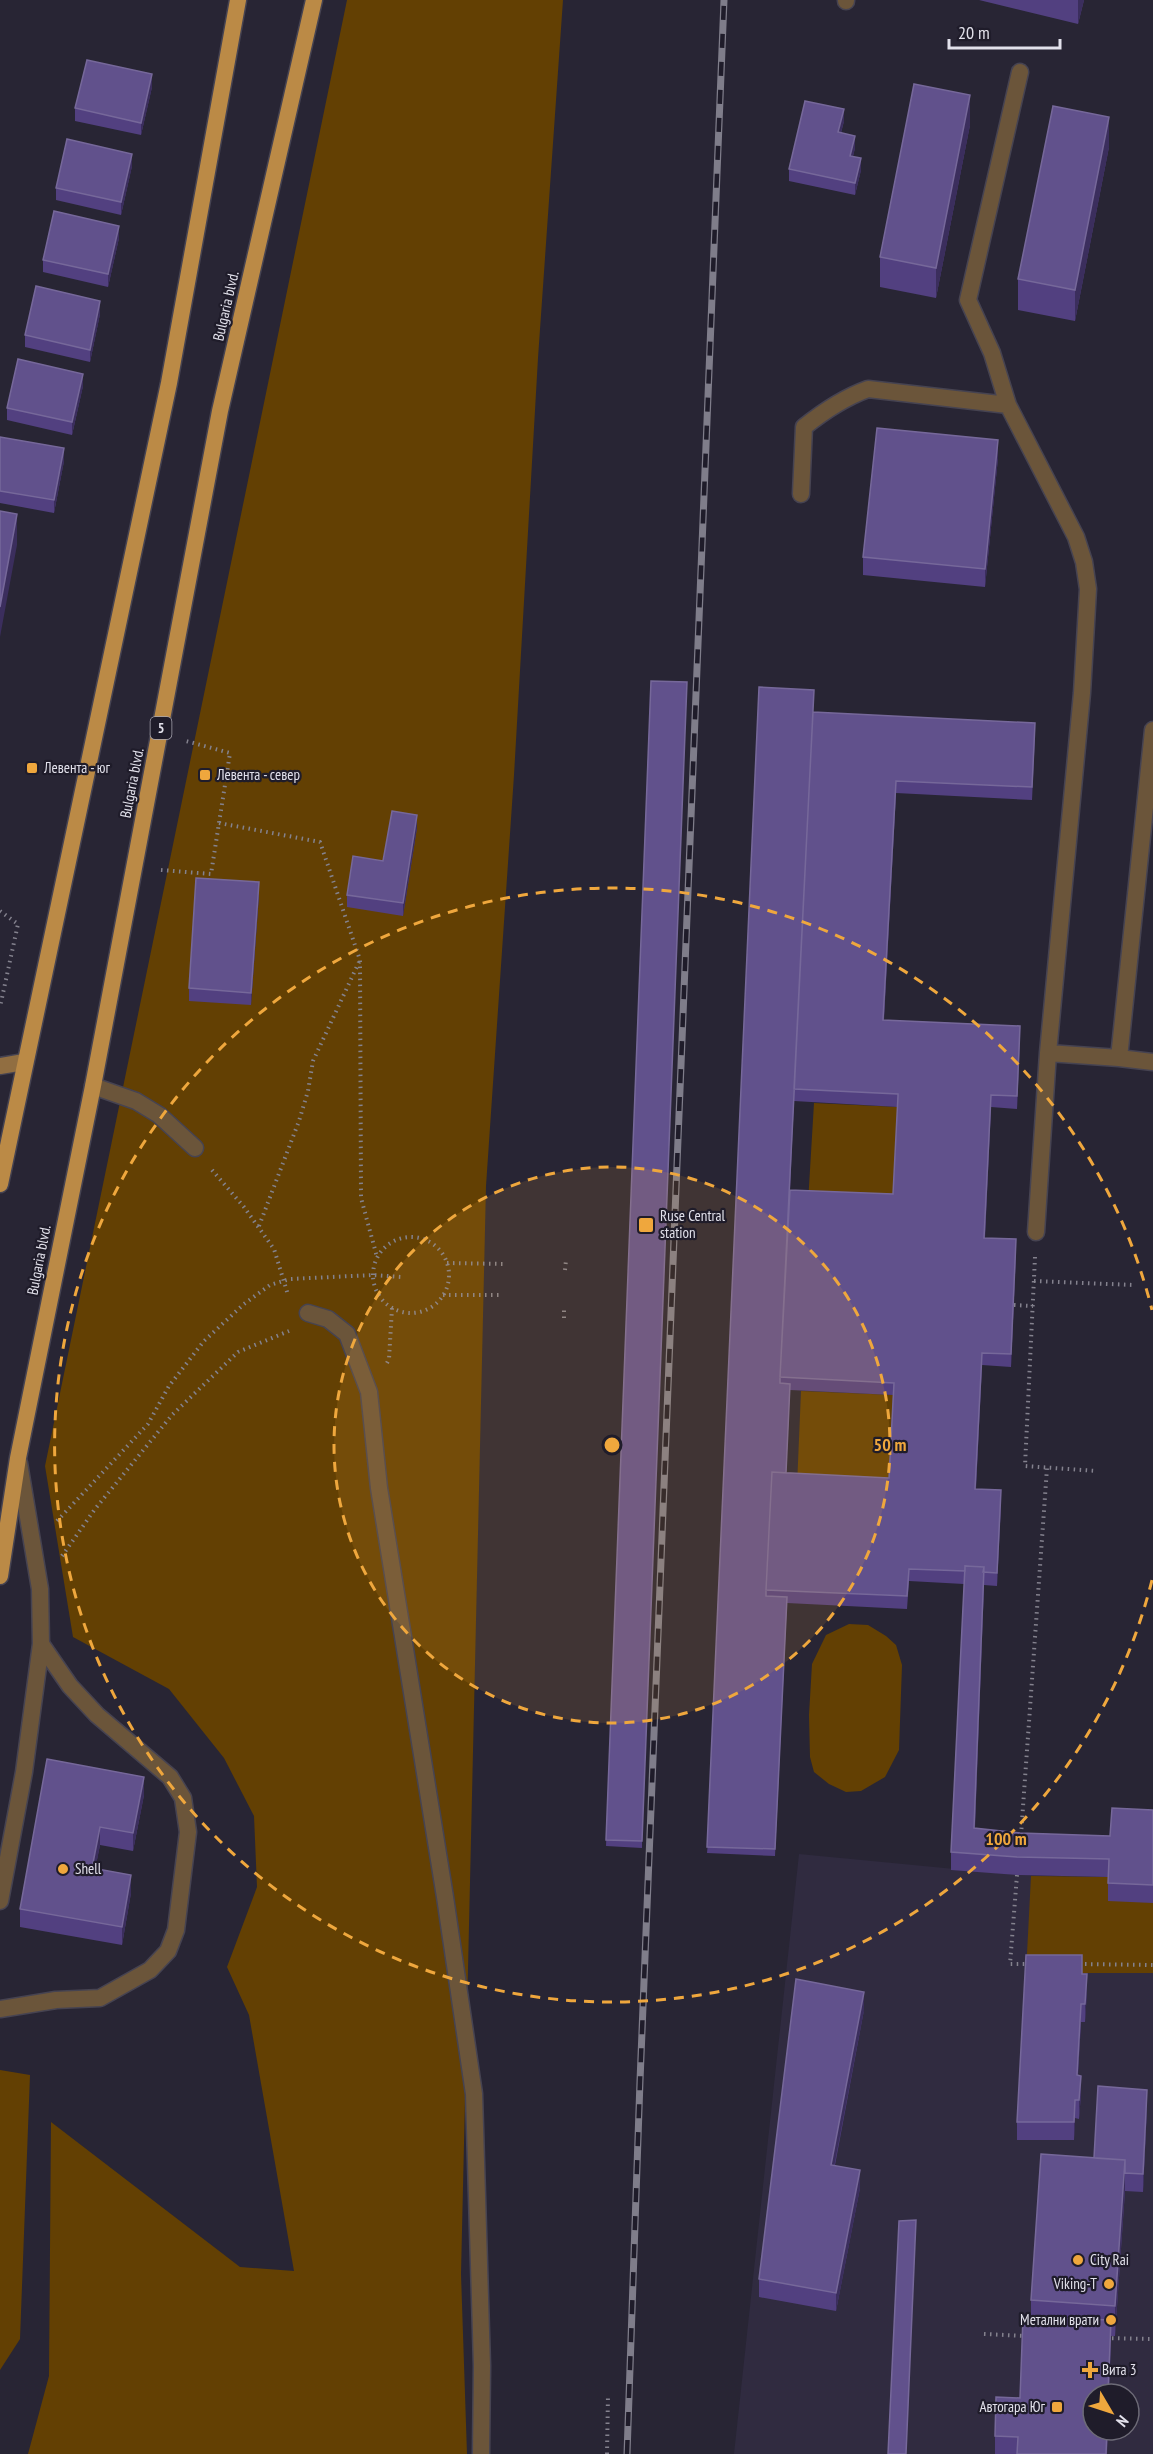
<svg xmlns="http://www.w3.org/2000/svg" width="1153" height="2454" viewBox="0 0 1153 2454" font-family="'PT Sans Narrow',sans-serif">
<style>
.built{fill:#302b40;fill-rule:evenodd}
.green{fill:#634003}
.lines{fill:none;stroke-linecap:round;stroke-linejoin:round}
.service-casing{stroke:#464351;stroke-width:19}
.minor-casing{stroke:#464351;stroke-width:19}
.secondary-casing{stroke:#464351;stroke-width:19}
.trunk-casing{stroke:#464351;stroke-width:19}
.path{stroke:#84828e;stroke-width:4;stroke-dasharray:1.5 4.5;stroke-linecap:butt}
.service{stroke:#6b553a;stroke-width:16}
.minor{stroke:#6b553a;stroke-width:16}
.secondary{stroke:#916e41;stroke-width:16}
.trunk{stroke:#bb8a46;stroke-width:16}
.rail-casing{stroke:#7f7d8a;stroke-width:7}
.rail{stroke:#1f1c2a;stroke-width:4.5;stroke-dasharray:14;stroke-linecap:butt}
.wall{fill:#524080;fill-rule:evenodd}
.shaded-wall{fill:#3b2e5d}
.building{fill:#61518c;stroke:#76689a;stroke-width:1.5}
.ring{fill:none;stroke:#efa73d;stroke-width:3;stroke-dasharray:10 8}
.poi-dot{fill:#efa73d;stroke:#1f1c2a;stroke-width:2}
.labels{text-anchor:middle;stroke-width:4.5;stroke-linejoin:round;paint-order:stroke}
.shield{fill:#1f1c2a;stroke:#a8a6b1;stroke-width:1.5}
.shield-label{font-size:14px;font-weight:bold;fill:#e2e1eb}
.street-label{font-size:15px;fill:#e2e1eb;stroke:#1f1c2a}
.poi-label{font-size:15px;fill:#e2e1eb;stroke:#1f1c2a;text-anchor:start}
.centre{fill:#efa73d;stroke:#1f1c2a;stroke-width:3}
.ring-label{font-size:18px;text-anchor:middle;font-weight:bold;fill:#efa73d;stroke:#1f1c2a;stroke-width:4.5;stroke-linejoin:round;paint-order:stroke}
</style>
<rect width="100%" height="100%" fill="#282534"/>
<path class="built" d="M799,1854L1017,1875L1153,1879V2454H734ZM1093,2394H1129V2430H1093Z"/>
<path class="green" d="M347,0H563L538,358L514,775L486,1186L461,2274L467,2454H28L49,2376L51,2122L240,2267L294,2271L249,2015L227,1967L257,1887L254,1816L224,1758L169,1689L73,1637L45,1466Z
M814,1103L898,1107L893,1207L808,1203Z
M801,1391L894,1395L889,1490L797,1486Z
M849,1624L868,1625L886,1636L896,1645L902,1665L899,1750L885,1777L861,1791L846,1792L829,1784L814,1772L810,1757L809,1715L812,1664L826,1635Z
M1031,1876L1109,1877L1153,1903V1973H1026Z
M0,2070L30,2075L20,2339L0,2370Z"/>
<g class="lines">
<defs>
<path id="service" d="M1020,72L968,300L992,353L1008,405L1076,537L1084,562L1088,589L1082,693L1048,1053
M801,494L804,427C824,411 843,398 868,389L1008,405
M1119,1058L1153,730
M93,1086L136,1101L159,1115L195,1148
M1036,1232L1048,1053L1119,1058L1153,1062
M308,1313L328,1319L347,1334L369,1392L379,1488L445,1897L474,2094L482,2366L481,2454
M0,1901L24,1772L41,1644
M0,2009L56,2000L100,1998L150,1970L168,1951L176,1930L188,1832L183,1798L170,1777L97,1715L70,1686L41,1644L40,1589L19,1463"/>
<path id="minor" d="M846,1V0"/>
<path id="secondary" d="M0,1066L24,1062"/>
<path id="trunk" d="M0,1184L169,383L238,0
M0,1576L18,1458L93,1086L220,411L314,0"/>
</defs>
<use href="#service" class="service-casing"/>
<use href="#minor" class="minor-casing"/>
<use href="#secondary" class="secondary-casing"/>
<use href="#trunk" class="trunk-casing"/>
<path class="path" d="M219,823L320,842L360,960L361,1198L377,1257
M161,870L211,874L230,753L186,741
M0,911L18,924L0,1007
M212,1170L244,1207L274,1249L288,1295
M259,1226L299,1121L308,1091L313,1061L359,962
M373 1275a38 38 0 1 1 76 0a38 38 0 1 1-76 0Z
M1035,1257L1025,1466L1097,1471
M447,1263L505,1264
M565,1270L566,1260
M1034,1281L1134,1285
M443,1295H503
M1014,1305L1033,1306
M564,1318V1308
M387,1363L389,1359L392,1308
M57,1521L148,1424L169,1386L204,1341L244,1304L270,1285L290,1279L373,1275L401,1277
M62,1556L95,1509L172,1415L238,1352L289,1331
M1021,1835L1047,1468
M1017,1875L1010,1964H1029
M1079,1964L1153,1965
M984,2334L1026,2336
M1106,2338L1153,2339
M607,2454L608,2395"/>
<use href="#service" class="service"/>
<use href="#minor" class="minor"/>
<use href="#secondary" class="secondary"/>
<use href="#trunk" class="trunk"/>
<defs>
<path id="rail" d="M627,2454L640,2081L724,0"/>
</defs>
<use href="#rail" class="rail-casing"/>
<use href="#rail" class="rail"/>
</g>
<path class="wall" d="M979,0H1084L1078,24Z
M152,87L141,135L75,121V108Z
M844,121L841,133L855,148L853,156L861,170L855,195L789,181V169Z
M970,125L936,298L880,287V257Z
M1109,147L1075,321L1018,310V279Z
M132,166L121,215L56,200V188Z
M119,238L108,287L43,272V260Z
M100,314L90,362L25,347V335Z
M83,386L72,435L7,420V408Z
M0,437L64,461L54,513L0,503Z
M998,458L985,587L863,575V557Z
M651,681L642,1848L606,1846Z
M813,712L1035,735L1032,800L896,793L884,1020L1020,1039L1017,1109L991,1107L985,1238L1016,1252L1011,1367L982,1365L976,1489L1001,1503L997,1586L984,1585L975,1828L1020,1833L1110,1836L1153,1810V1903L1108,1901V1877L1017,1875L951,1870V1852L964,1584L909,1581L907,1609L787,1603L775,1856L707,1853ZM794,1101L898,1107L893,1194L790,1190ZM790,1390L893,1395L889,1478L786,1473Z
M417,828L403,916L347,907V895Z
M259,895L251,1005L189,1001V988Z
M47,1759L144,1795L133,1851L100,1845L95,1869L131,1893L122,1945L20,1927V1909Z
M1087,1992L1085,2022H1081L1078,2075L1081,2094L1079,2119L1075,2118L1074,2140H1017V2122Z
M864,2010L835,2165L860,2188L836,2311L759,2297V2279Z
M1147,2108L1143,2192L1125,2191L1115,2336H1111L1107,2454H995V2436L1020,2398L1031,2317V2300L1094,2158Z"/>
<path class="shaded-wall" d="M1078,0H1084L1078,24Z
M152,74V87L141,135V123Z
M970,95V125L936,298V268Z
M844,109V121L838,144V132Z
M1109,117V147L1075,321V290Z
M855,136V148L850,168V156Z
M132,154V166L121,215V202Z
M861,158V170L855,195V183Z
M119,226V238L108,287V274Z
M100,301V314L90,362V350Z
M83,374V386L72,435V422Z
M998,440V458L985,587V569Z
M64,448V461L54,513V500Z
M17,514V545L0,637V607Z
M896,781V793L883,1032V1020Z
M417,815V828L403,916V903Z
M259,882V895L251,1005V993Z
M1020,1026V1039L1017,1109V1096Z
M991,1095V1107L984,1250V1238Z
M1016,1239V1252L1011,1367V1354Z
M982,1353V1365L975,1502V1489Z
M1001,1490V1503L997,1586V1573Z
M984,1567V1585L974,1846V1828Z
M144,1777V1795L133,1851V1833Z
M100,1827V1845L92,1886V1868Z
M131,1875V1893L122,1945V1927Z
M1087,1974V1992L1085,2022V2004Z
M864,1992V2010L831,2183V2165Z
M1081,2004V2022L1077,2093V2075Z
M1081,2076V2094L1079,2119V2100Z
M1147,2090V2108L1143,2192V2174Z
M1075,2100V2118L1074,2140V2122Z
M1125,2160V2190L1115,2336V2306Z
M860,2170V2188L836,2311V2293Z
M1111,2320V2343L1109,2394H1108Z"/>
<path class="building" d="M87,60L152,74L141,123L75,108Z
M914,84L970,95L936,268L880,257Z
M805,101L844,109L838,132L855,136L850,156L861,158L855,183L789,169Z
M1053,106L1109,117L1075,290L1018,279Z
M67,139L132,154L121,202L56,188Z
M54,211L119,226L108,274L43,260Z
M36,286L100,301L90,350L25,335Z
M18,359L83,374L72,422L7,408Z
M877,428L998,440L985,569L863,557Z
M0,437L64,448L54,500L0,491Z
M0,511L17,514L0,607Z
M651,681L687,682L642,1841L606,1840Z
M759,687L814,690L780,1377V1383L790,1384L786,1473L772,1472L766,1590V1596L787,1597L775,1849L707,1847Z
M813,712L1035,723L1032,787L896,781L883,1020L1020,1026L1017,1096L991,1095L984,1238L1016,1239L1011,1354L982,1353L975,1489L1001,1490L997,1573L983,1572L984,1567L965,1566V1571L909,1569L907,1596L766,1590L772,1472L889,1478L894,1383L780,1377L790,1190L893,1194L898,1096V1094L794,1089Z
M392,811L417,815L403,903L347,895L353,856L383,861Z
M196,878L259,882L251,993L189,988Z
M965,1566L984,1567L974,1828L1020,1833L1110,1836L1112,1808L1153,1810V1885L1108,1883L1109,1859L1017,1857L951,1852Z
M47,1759L144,1777L133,1833L100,1827L92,1868L131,1875L122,1927L20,1909Z
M1026,1955H1082V1974H1087L1085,2004H1081L1077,2075L1081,2076L1079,2100H1075L1074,2122H1017Z
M796,1979L864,1992L831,2165L860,2170L836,2293L759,2279Z
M1098,2086L1147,2090L1143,2174L1125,2173V2160L1094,2158Z
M1041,2154L1125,2160L1115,2306L1031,2300Z
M916,2220L906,2454H888L899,2221Z
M1023,2317L1111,2320L1108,2394H1093V2430H1107L1106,2454H1017L1018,2437L995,2436L996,2397L1020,2398Z"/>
<circle cx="612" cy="1445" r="278" fill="#efa73d" fill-opacity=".12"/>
<g class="ring">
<circle cx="612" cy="1445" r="278"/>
<path d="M1152 1580A557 557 0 1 1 1152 1310"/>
</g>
<g class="poi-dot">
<rect x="26" y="762" width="12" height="12" rx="3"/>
<rect x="199" y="769" width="12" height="12" rx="3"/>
<rect x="638" y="1217" width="16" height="16" rx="3"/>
<circle cx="63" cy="1869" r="6"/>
<circle cx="1078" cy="2260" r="6"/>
<circle cx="1109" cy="2284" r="6"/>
<circle cx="1111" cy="2320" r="6"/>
<path d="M1087 2361h6v6h6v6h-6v6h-6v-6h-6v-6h6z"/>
<rect x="1051" y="2401" width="12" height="12" rx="3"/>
</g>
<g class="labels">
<rect class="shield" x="150.5" y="717" width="21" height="22" rx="4.5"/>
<g class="shield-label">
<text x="161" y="733">5</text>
</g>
<g class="street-label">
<text transform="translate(226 306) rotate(-77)" y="5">Bulgaria blvd.</text>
<text transform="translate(132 783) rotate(-79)" y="5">Bulgaria blvd.</text>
<text transform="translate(39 1260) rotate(-79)" y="5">Bulgaria blvd.</text>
</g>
<g class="poi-label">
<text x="44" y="773">Левента - юг</text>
<text x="217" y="780">Левента - север</text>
<text x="660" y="1221">Ruse Central<tspan x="660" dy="17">station</tspan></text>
<text x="75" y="1874">Shell</text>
<text x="1090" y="2265">City Rai</text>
<text x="1097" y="2289" text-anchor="end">Viking-T</text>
<text x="1099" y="2325" text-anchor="end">Метални врати</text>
<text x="1102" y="2375">Вита 3</text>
<text x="1045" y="2412" text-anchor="end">Автогара Юг</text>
</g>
</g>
<circle cx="612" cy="1445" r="9" class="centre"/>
<g class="ring-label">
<text x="890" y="1451">50 m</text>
<text x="1006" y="1845">100 m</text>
</g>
<g transform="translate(1111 2412) rotate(129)"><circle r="28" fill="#1f1c2a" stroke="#6d6b77" stroke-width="1.5"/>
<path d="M0-4.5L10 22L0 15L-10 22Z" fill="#efa73d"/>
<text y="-9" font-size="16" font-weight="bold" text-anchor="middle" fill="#e2e1eb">N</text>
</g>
<path d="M949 39v9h111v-9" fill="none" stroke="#e2e1eb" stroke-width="3"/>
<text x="958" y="39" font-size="18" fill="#e2e1eb" stroke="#1f1c2a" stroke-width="4.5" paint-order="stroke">20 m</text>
</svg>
